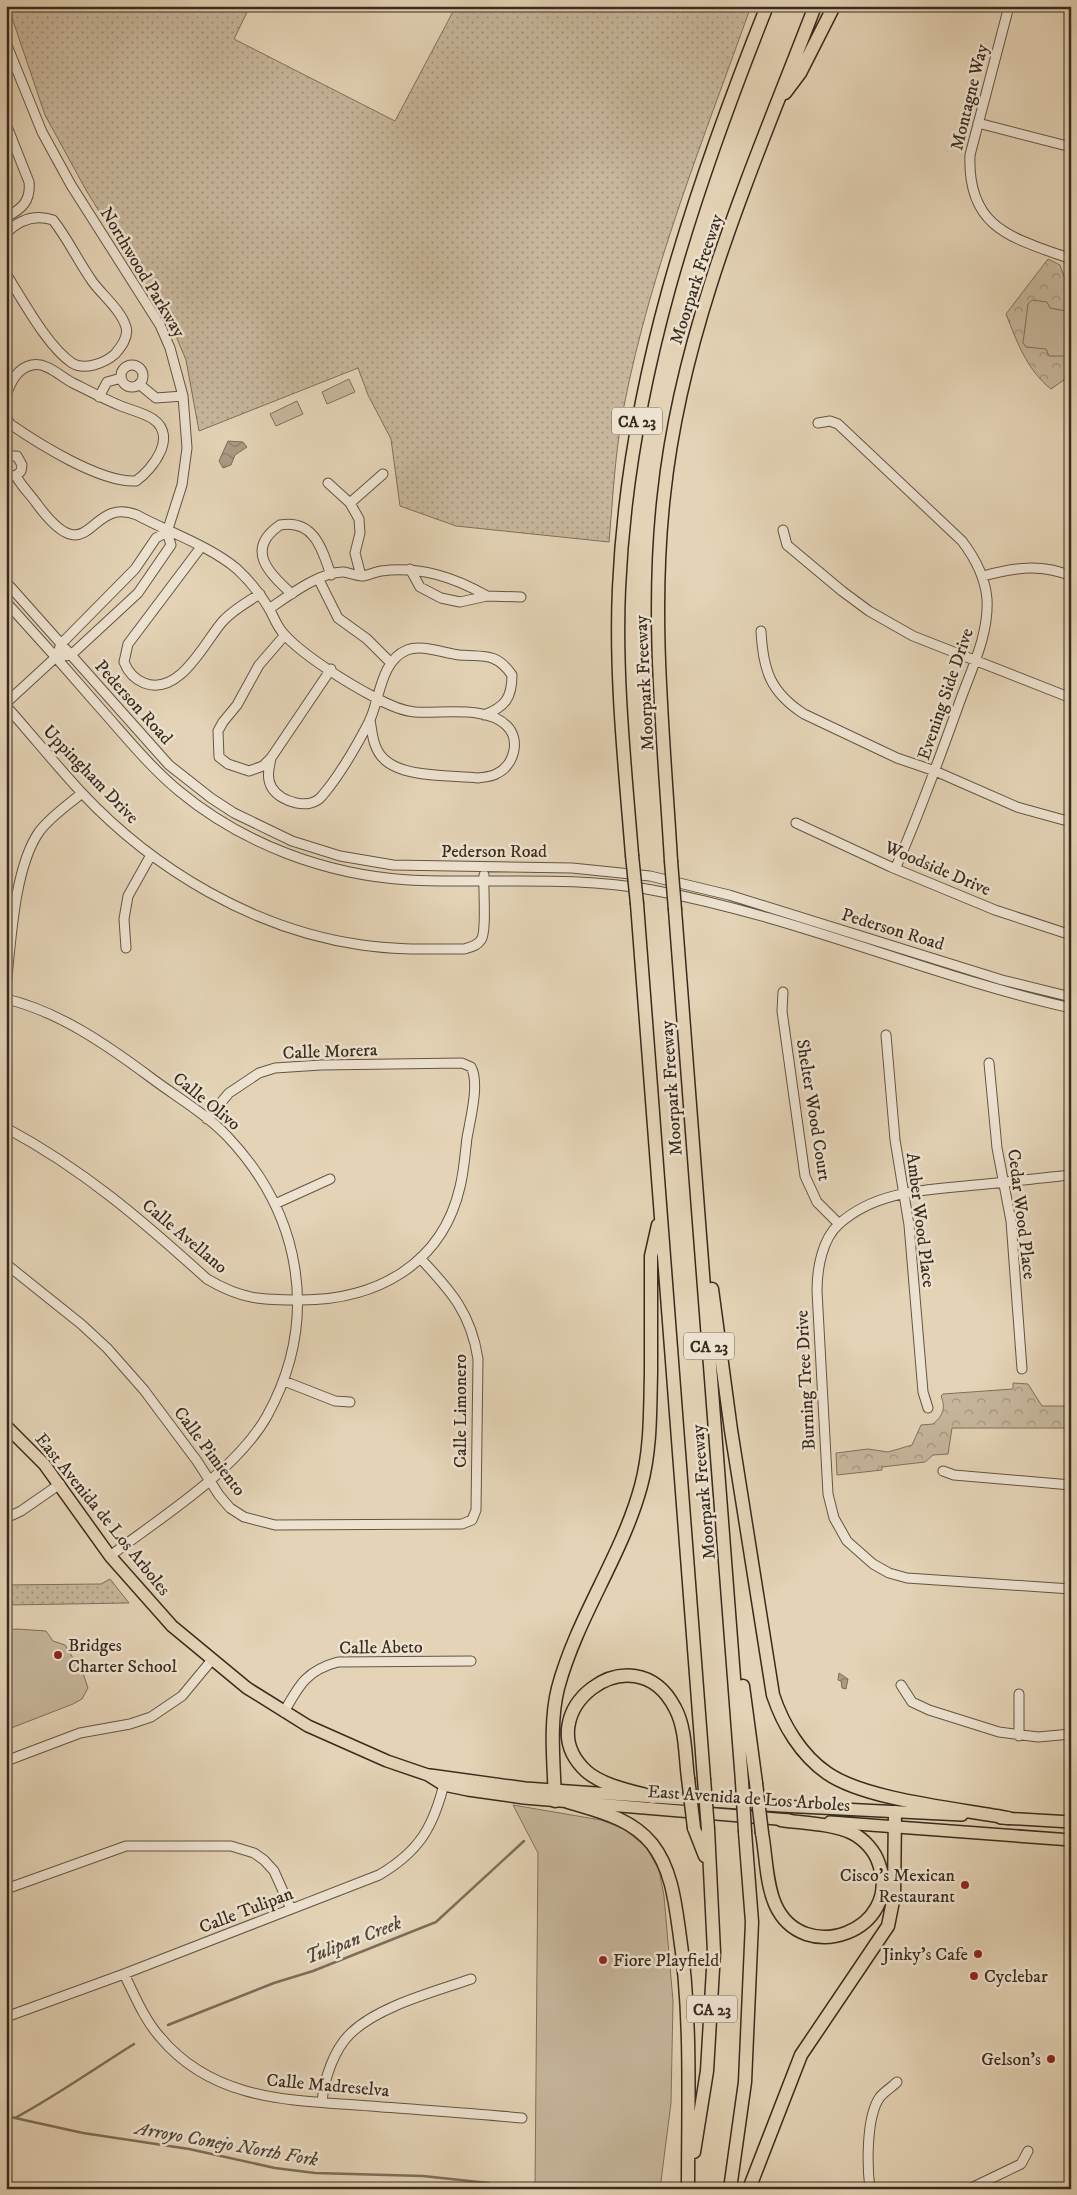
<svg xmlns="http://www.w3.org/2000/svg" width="1077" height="2195" viewBox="0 0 1077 2195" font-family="'IM FELL DW Pica',serif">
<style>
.grass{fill:url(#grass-dots);stroke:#80705c}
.park{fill:url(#park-crowns);stroke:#80705c}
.pitch{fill:#c7b69c;stroke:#80705c}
.water{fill:url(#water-waves);stroke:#7d6e59}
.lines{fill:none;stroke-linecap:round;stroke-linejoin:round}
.stream{stroke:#7d6e59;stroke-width:2.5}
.minor-casing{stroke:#645542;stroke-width:11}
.major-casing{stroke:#392b1c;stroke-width:14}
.highway-casing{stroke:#392b1c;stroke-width:15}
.minor{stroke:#ede2d0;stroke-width:9}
.major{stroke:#e4d3b6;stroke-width:11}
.highway{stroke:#e4d3b6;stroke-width:12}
.highway-bridge-casing{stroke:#392b1c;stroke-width:15;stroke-linecap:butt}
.highway-bridge{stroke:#e4d3b6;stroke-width:12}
.poi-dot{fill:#8f2418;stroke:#ede2d0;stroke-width:2}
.labels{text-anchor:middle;stroke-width:5;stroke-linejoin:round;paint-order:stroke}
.shield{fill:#ede2d0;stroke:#6f6252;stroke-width:1}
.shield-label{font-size:16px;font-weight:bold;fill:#392b1c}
.street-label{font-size:18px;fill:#392b1c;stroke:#ede2d0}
.poi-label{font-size:18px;fill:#392b1c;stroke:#ede2d0;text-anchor:start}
.water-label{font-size:19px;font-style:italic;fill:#554736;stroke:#ede2d0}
</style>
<defs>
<pattern id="grass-dots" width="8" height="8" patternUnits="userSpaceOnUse" patternTransform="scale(1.25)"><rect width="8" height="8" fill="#c7b69c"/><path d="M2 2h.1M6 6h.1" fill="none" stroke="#a3947e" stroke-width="1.8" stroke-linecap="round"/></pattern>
<pattern id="park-crowns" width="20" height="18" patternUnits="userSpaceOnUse" patternTransform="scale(1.25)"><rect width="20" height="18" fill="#c7b69c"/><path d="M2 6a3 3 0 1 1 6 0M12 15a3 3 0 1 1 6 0" fill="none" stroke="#a3947e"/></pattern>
<pattern id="water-waves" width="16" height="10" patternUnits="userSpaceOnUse" patternTransform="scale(1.25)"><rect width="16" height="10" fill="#aa9a82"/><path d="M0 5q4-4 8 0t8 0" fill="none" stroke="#8b7e6a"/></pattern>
</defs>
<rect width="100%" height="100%" fill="#e4d3b6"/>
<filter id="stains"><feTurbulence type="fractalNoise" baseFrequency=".004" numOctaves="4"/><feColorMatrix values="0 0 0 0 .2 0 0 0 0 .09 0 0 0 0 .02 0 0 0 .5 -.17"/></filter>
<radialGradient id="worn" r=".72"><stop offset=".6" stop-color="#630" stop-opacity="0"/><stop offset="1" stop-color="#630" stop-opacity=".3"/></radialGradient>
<path class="grass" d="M8,6H250L234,39L395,121L456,6H751C704,138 651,268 624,406C615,451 613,497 609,542L456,526L400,506L391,439L368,395L358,368L199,431L186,360L176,336L86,190L45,115Z
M110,1579L129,1603L6,1605V1585L101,1584Z"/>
<path class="park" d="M1048,259L1060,265L1067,285L1071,288V375L1051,389C1027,370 1017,342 1006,314Z
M1013,1383L1028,1384L1042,1406H1071V1428H952L948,1454L933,1455L925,1462L882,1467V1470L837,1475L836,1453L868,1449L888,1452L912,1445L921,1425L933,1424C943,1416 946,1408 941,1396L943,1394L1013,1389Z"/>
<path class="pitch" d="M1032,300L1047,302L1050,308L1071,312L1069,356H1049L1046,349L1026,347L1023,343L1028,304Z
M349,379L355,392L327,404L322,392Z
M297,401L303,414L276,426L270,414Z
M17,1629L46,1631L53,1641L65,1645L84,1676L88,1688L82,1699L73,1704L6,1730V1630Z
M513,1805L601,1820L624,1829L646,1847L659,1870L664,1896L673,2001L671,2103L660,2189H535L538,1853Z"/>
<path class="water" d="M228,441L243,442L247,447L235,455L231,465L223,468L219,461Z
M839,1673L848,1679L846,1689L842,1688L841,1681L838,1680Z"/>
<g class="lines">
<path class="stream" d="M168,2025L274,1983L313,1971L436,1922L524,1841
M6,2116L83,2133L189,2149L275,2168L315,2173L423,2176L488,2183L505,2189
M15,2118C56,2096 94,2069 134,2044"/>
<defs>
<path id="minor" d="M1009,6L970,155C967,229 1013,238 1071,259
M6,43L42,132L71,185L160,325L170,348L183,396L187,448L182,485L167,532L171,545L138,593L71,655L56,657
M978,123L1071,147
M6,124L29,182C31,201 22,209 6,217
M6,233C19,220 35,214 53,220C68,239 78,261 92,281C102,295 121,310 126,327C129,337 121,347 115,354C105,363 84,371 72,363C47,346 23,300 6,274
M121 376a11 11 0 1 1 22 0a11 11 0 1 1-22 0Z
M139,384L156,398L183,396
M6,395C11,382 17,368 32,365C47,362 61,377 73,383C89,391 104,399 121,406C131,410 144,413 153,419C178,436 153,469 136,481C101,483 39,444 10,424L6,417
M99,397L107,382L121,378
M818,423L830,421L838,424L962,541C975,558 985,576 987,599C989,634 972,668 960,701C940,757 920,812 896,867
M6,456H17L22,465L21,471L16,476L6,475
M16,476C22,487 30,494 37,504C91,577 87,495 137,515C168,532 210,546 237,569C250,581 261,595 270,610C274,618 277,626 283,633C302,655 349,684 376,698C387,704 402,711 415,712C441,714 487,705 507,726C521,740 514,766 496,774C491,777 484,777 478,778C452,775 403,778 384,759C373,749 372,732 370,719
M328,483L350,503L359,519L360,533L355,553L361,576
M350,503L383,474
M783,530L787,545L842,591L869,611L913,636L1071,698
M201,547L128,644L124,662C128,672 134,679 144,683C180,697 205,641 223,621C233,610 247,602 260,594
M410,569L420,587L441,598L460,602L487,596L521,597
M983,576C1014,568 1040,563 1071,576
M319,580L338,618L367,639L391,663
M6,582L169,765L211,798L234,813L292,841L340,856L393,865L572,868L650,876L729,895L1002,980L1071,997
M292,594C268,573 245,549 280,525C314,519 322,549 331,575
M6,602C38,637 70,673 101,709C126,737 150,767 179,791C243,844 326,875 409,880C490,884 572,875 652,890C795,916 929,976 1071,1008
M269,609C288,596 321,571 344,572C350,573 356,576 363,576C369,575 375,572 381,571C420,566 454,577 487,596
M761,631C763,670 770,692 804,714L897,758L935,771L1017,807L1071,822
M285,635L259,665L237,705L223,722L218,731L219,757L228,764L249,771L263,766L271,758L331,669
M6,703L56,657L61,644L135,569L156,538L167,532
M6,706C32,735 55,764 81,792C154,870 255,930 362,945C395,950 430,949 464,949C471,947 477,946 481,940C487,932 483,888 484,875
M271,758C269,769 266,778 272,788C281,802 310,811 322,796C340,775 356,747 369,722C380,700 380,661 407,650C421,644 443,653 459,655C484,657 496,652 512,675C512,698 505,707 484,715
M796,823L891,867L995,910L1071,935
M126,948L124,919L128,896L151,855
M6,987C11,942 14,868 39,832C50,817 68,805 82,793
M783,992L782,1011L805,1176L817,1202L839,1224
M6,999C58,1011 107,1045 150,1077C175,1096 205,1113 227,1136C302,1215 320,1320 267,1416C236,1471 160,1518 110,1556
M886,1035L895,1140L909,1225L923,1392L928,1408
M989,1063L997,1148L1011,1221L1022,1369
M6,1128C83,1169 143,1221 207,1279C243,1300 261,1300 301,1300C376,1300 442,1265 460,1187C464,1171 465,1154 467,1138C470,1120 480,1083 471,1067L462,1063L321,1065L275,1068L259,1073L229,1093L207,1119
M1071,1175C1039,1178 1008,1182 976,1185C928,1190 877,1190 839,1224C822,1239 817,1269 817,1291L828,1494L834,1518L847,1541L873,1564L889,1573L907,1578L1071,1589
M275,1204L330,1179
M6,1264L81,1324L107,1348L144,1390L197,1461L219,1495L230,1508L244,1517L275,1525L462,1524L472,1520L476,1510L478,1359C471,1313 451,1291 420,1258
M284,1381L335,1401L350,1402
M943,1471L954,1475L1071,1485
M6,1518L21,1511L60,1484
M901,1685L912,1702L929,1710L999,1732L1038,1737L1071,1734
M284,1712C299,1685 307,1670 338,1662L471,1661
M1019,1736V1694
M6,1761L80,1733L130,1724L151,1717L182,1696L211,1661
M6,1889L126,1846H231L254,1853L264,1860L274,1871L291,1909
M124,1974C135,1996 144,2019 160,2037C214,2102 293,2100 370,2106C421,2110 471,2113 522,2118
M6,2017L124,1974L379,1875C420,1851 434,1826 445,1780
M322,2102C324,2079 334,2049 351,2033C379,2006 434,1992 471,1979
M870,2189C867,2166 866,2116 880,2097C884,2092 892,2087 897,2082
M969,2189L1021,2164L1028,2151"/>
<path id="major" d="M6,1426L44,1464L110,1556L172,1626L247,1688L308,1726L387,1761L428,1775L444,1785L468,1790L524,1798L789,1820
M430,1775L525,1788L781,1806L962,1815
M1001,1818L1071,1822
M830,1822L1071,1840"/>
<path id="highway" d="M785,93L800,73L834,6
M632,855C625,767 615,676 619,588C628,384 692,194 767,6
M671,861C664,739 650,617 664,495C682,324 754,165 815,6
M637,904L704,1779
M675,910L742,1782
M712,1289L731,1430L773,1695C783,1725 801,1755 827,1773C865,1800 961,1809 1008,1818
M743,1686L756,1783
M653,1797C632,1791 603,1786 586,1771C525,1714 634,1628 675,1708C686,1728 685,1756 688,1778
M555,1801C554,1764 549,1724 558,1688C577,1617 622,1556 641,1486C651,1449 650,1411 651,1373C651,1334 651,1295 651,1256L658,1225
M568,1802C598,1811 631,1818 652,1844C671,1868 675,1901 679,1930C692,2015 688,2102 688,2189
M694,1828L705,1856
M762,1833C766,1855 766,1883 775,1904C803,1968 903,1930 879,1864C875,1851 864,1839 852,1833C835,1824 802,1823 781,1820
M694,2152L707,2071L714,1952L708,1829
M730,2189L745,2082L752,1922L745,1832
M749,2189L801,2055L888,1926L894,1896L895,1812"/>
</defs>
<use href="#minor" class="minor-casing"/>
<use href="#major" class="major-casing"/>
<use href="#highway" class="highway-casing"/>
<use href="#minor" class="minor"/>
<use href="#major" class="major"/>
<use href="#highway" class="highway"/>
<defs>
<path id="highway-bridge" d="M632,855L637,904
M671,861L675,910
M688,1778L694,1828
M704,1779L708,1829
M742,1782L745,1832
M756,1783L762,1833"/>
</defs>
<use href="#highway-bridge" class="highway-bridge-casing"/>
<use href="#highway-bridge" class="highway-bridge"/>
</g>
<g class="poi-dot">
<circle cx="58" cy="1655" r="5"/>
<circle cx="965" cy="1885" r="5"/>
<circle cx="978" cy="1954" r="5"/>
<circle cx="603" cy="1960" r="5"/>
<circle cx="974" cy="1976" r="5"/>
<circle cx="1051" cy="2059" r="5"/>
</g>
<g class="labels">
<g class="shield">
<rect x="612" y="407.5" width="50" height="27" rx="4"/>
<rect x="684" y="1332.5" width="50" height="27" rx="4"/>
<rect x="687" y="1995.5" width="50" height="27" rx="4"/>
</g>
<g class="shield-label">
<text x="637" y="427">CA 23</text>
<text x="709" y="1352">CA 23</text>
<text x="712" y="2015">CA 23</text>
</g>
<g class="street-label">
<text transform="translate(969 97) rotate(-76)" y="6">Montagne Way</text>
<text transform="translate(143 272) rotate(59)" y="6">Northwood Parkway</text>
<text transform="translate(696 279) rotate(-72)" y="6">Moorpark Freeway</text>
<text transform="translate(644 683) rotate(-93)" y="6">Moorpark Freeway</text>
<text transform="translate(945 694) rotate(-71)" y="6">Evening Side Drive</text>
<text transform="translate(134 702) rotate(48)" y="6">Pederson Road</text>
<text transform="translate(91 774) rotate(46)" y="6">Uppingham Drive</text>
<text x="494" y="857">Pederson Road</text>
<text transform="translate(938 868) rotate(23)" y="6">Woodside Drive</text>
<text transform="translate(893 929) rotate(17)" y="6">Pederson Road</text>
<text transform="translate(330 1051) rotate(-2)" y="6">Calle Morera</text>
<text transform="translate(671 1088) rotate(-94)" y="6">Moorpark Freeway</text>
<text transform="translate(207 1101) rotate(39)" y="6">Calle Olivo</text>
<text transform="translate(814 1110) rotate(81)" y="6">Shelter Wood Court</text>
<text transform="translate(1022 1214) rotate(83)" y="6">Cedar Wood Place</text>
<text transform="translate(921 1220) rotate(83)" y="6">Amber Wood Place</text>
<text transform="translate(185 1236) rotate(40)" y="6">Calle Avellano</text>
<text transform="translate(805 1380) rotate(-93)" y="6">Burning Tree Drive</text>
<text transform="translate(460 1411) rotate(-90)" y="6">Calle Limonero</text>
<text transform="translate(210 1451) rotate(53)" y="6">Calle Pimiento</text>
<text transform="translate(703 1492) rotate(-95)" y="6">Moorpark Freeway</text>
<text transform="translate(103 1514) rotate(51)" y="6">East Avenida de Los Arboles</text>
<text transform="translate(381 1647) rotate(-1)" y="6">Calle Abeto</text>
<text transform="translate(749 1798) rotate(4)" y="6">East Avenida de Los Arboles</text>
<text transform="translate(246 1910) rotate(-21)" y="6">Calle Tulipan</text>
<text transform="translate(328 2085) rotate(5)" y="6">Calle Madreselva</text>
</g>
<g class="poi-label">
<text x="68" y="1651">Bridges<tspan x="68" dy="21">Charter School</tspan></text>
<text x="955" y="1881" text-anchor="end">Cisco's Mexican<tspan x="955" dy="21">Restaurant</tspan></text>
<text x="968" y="1960" text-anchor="end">Jinky's Cafe</text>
<text x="613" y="1966">Fiore Playfield</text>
<text x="984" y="1982">Cyclebar</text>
<text x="1041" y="2065" text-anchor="end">Gelson's</text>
</g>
<g class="water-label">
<text transform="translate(353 1939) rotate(-21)" y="7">Tulipan Creek</text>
<text transform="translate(227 2143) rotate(10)" y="7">Arroyo Conejo North Fork</text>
</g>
</g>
<rect width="1077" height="2195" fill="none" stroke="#e4d3b6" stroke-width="25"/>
<rect x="8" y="8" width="1062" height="2180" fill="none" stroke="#392b1c" stroke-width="2.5"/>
<rect x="12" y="12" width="1052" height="2170" fill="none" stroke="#392b1c"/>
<rect width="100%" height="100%" filter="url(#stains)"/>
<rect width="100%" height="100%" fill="url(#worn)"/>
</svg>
